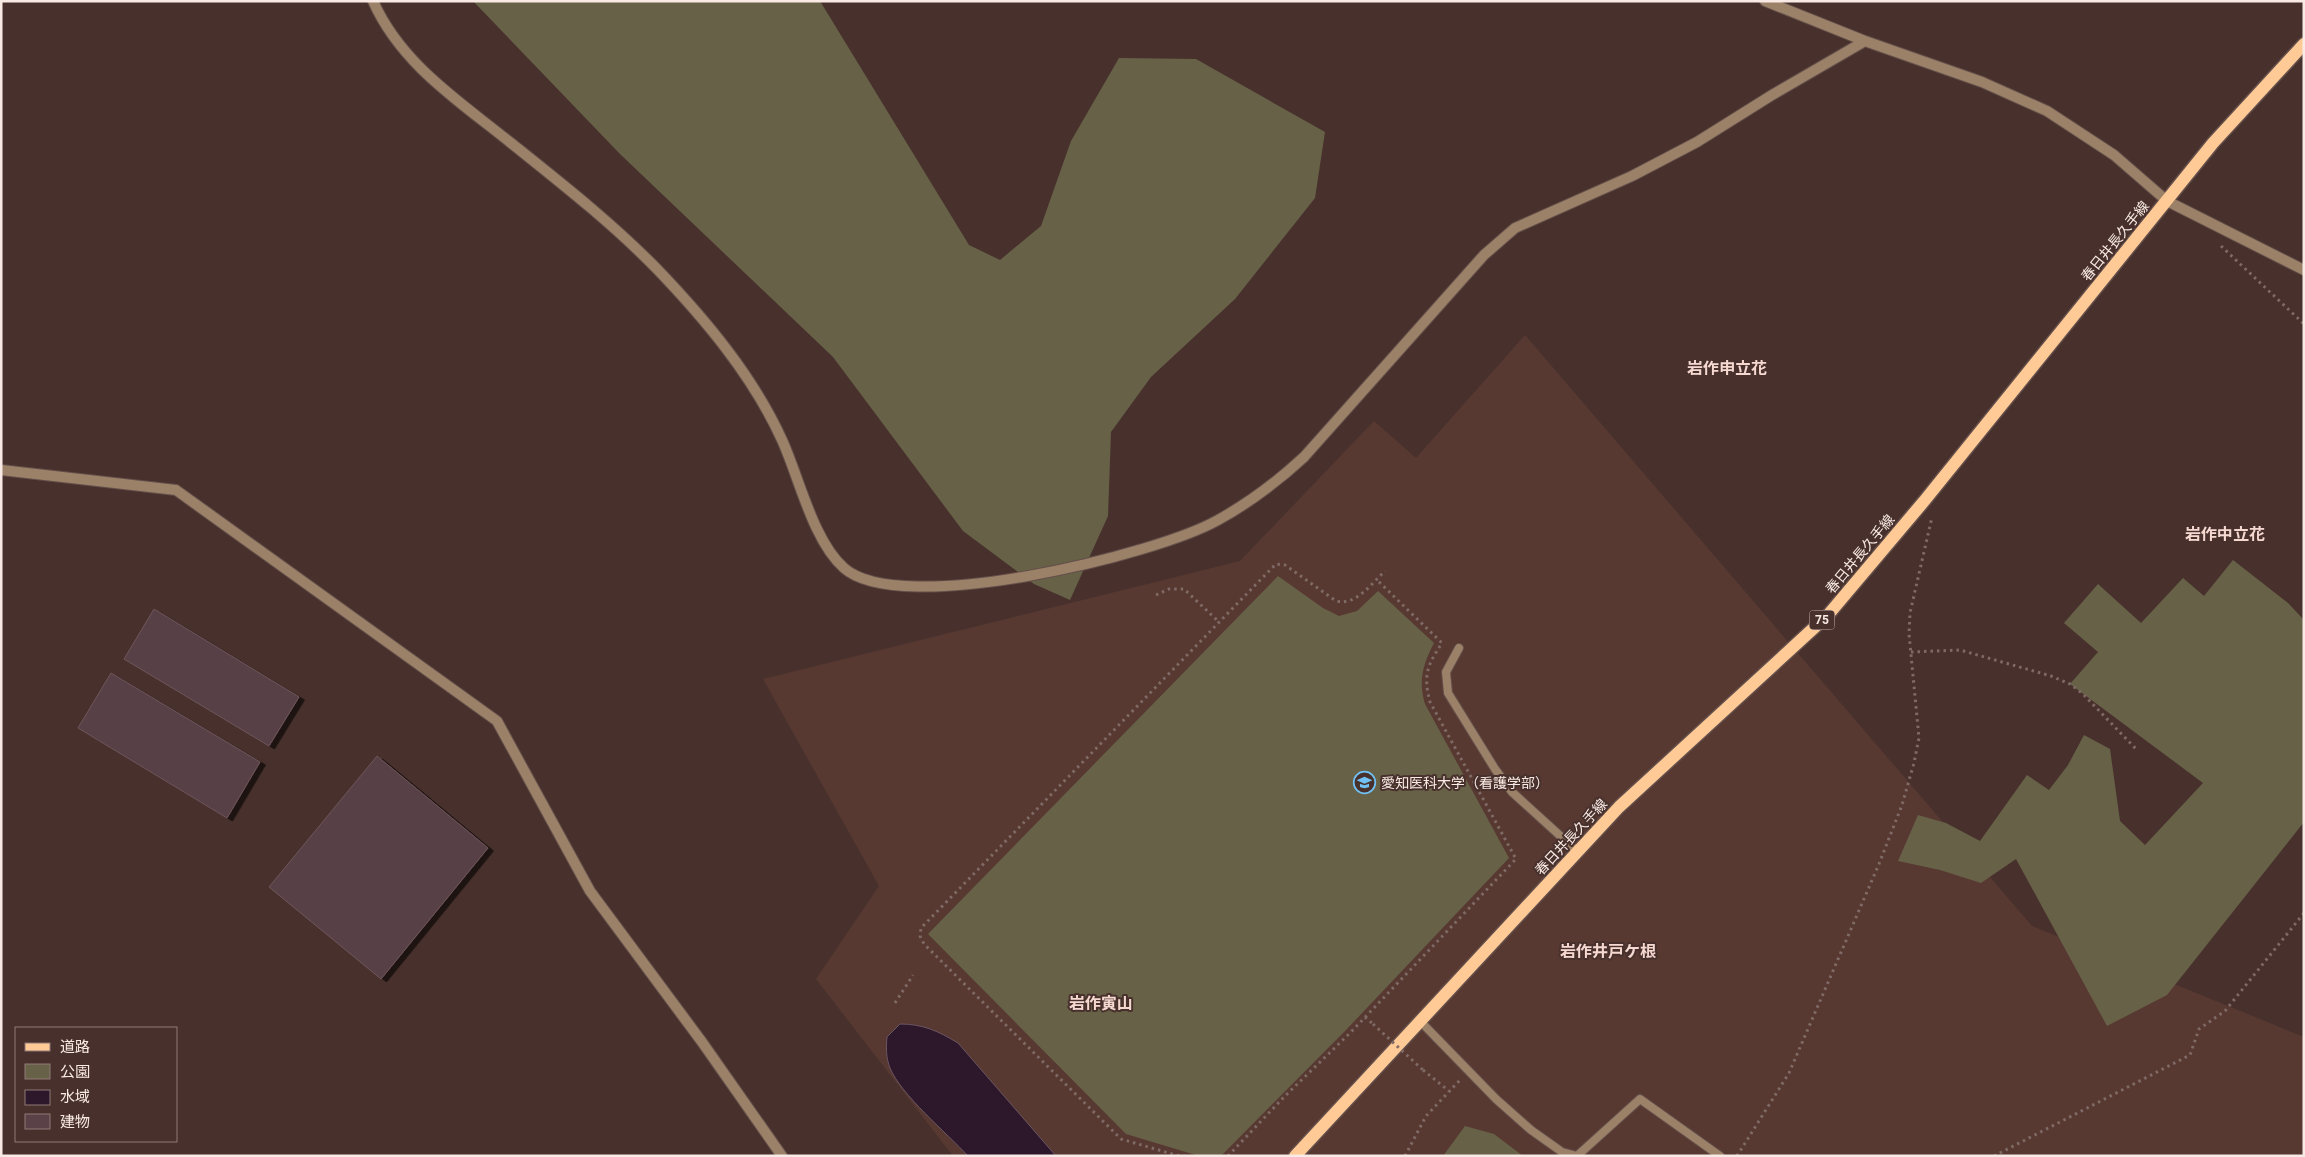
<svg xmlns="http://www.w3.org/2000/svg" width="2305" height="1157" viewBox="0 0 2305 1157" font-family="Roboto,'Noto Sans JP',sans-serif">
<style>
.built{fill:#573932}
.green{fill:#676148}
.water{fill:#2d172a;stroke:#6a5662}
.building{fill:#594147;stroke:#6e555b;filter:url(#shadow)}
.lines{fill:none;stroke-linecap:round;stroke-linejoin:round}
.lane-casing{stroke:#644f4a;stroke-width:10}
.street-casing{stroke:#644f4a;stroke-width:12}
.primary-casing{stroke:#644f4a;stroke-width:15}
.path{stroke:#7f6a65;stroke-width:3;stroke-dasharray:2.5 4;stroke-linecap:butt}
.lane{stroke:#9b8168;stroke-width:8}
.street{stroke:#9b8168;stroke-width:10}
.primary{stroke:#ffca96;stroke-width:12}
.path-bridge{stroke:#7f6a65;stroke-width:3;stroke-dasharray:2.5 4;stroke-linecap:butt}
.labels{text-anchor:middle;stroke-width:4;stroke-linejoin:round;paint-order:stroke}
.shield{fill:#48312c;stroke:#c4b2ae;stroke-width:1}
.shield-label{font-size:12px;font-weight:bold;fill:#f9eae6}
.street-label{font-size:14px;fill:#f9eae6;stroke:#48312c}
.poi-label{font-size:14px;fill:#f9eae6;stroke:#48312c;text-anchor:start}
.quarter-label{font-size:16px;font-weight:bold;fill:#f5d8d0;stroke:#48312c}
</style>
<defs>
<filter id="shadow"><feDropShadow dx="5.5" dy="3" stdDeviation="0" flood-color="#0009"/></filter>
</defs>
<rect width="100%" height="100%" fill="#48312c"/>
<path class="built" d="M1525,335L2032,926L2304,1037V1156H953L816,979L879,886L763,679L1240,561L1374,421L1416,458Z"/>
<path class="green" d="M473,1H820L969,245L1000,260L1041,226L1071,141L1119,58L1196,59L1325,132L1315,198L1235,299L1151,377L1111,432L1108,516L1070,600L1034,584L963,531L833,357L620,154Z
M2233,560L2288,603L2304,620V822L2167,995L2107,1026L2016,859L1981,883L1940,870L1898,861L1918,815L1946,823L1980,841L2027,775L2049,790L2068,765L2084,735L2110,749L2120,821L2145,845L2203,783L2070,684L2098,652L2064,623L2098,584L2141,623L2183,578L2204,596Z
M1278,576L1323,608L1339,616L1357,611L1378,591L1434,643C1423,664 1418,681 1425,704L1509,858L1346,1030L1221,1156H1199L1126,1134L928,934Z
M1465,1126L1494,1134L1523,1156H1443Z"/>
<path class="water" d="M900,1024C923,1024 938,1031 958,1043L1056,1156H968C947,1133 901,1095 890,1068C886,1058 886,1048 887,1037Z"/>
<path class="building" d="M154,609L299,697L269,746L124,659Z
M111,673L260,762L227,818L78,728Z
M377,756L488,848L381,979L269,887Z"/>
<g class="lines">
<defs>
<path id="lane" d="M1459,648L1446,672L1448,693L1495,769L1512,792L1578,852
M1421,1022L1496,1099L1531,1130L1562,1152L1577,1156L1640,1099L1720,1156"/>
<path id="street" d="M373,1C401,64 459,101 511,143C561,183 612,223 657,269C705,319 753,376 782,440C799,477 813,541 844,568C900,618 1156,555 1218,520C1249,503 1278,481 1304,457L1484,255L1515,228L1632,176L1697,142L1772,95L1865,41
M1765,1L1865,41L1982,82L2047,111L2114,155L2167,201L2304,270
M1,470L176,490L497,721L590,891L702,1042L782,1156"/>
<path id="primary" d="M1295,1156L1619,807L1828,615L1925,500L2213,143L2304,44"/>
</defs>
<use href="#lane" class="lane-casing"/>
<use href="#street" class="street-casing"/>
<use href="#primary" class="primary-casing"/>
<path class="path" d="M2221,246L2304,324
M1156,595L1169,589H1184L1219,622
M1911,652L1960,650L2051,676L2070,684L2082,693L2136,749
M895,1003L913,975
M1365,1017L1373,1024
M1423,1070L1449,1091
M1179,1156L1121,1139L924,944L920,936L921,928L1270,570L1276,564L1285,565L1336,601C1356,606 1371,584 1385,571
M1228,1156L1284,1097L1350,1033L1516,859L1430,702C1423,675 1427,666 1442,643L1376,579
M1405,1156L1426,1116L1460,1080
M1737,1156L1789,1073L1879,864L1902,805L1914,763L1919,738L1909,634L1910,613L1932,517
M1994,1156L2190,1055L2199,1029L2225,1011L2304,913"/>
<use href="#lane" class="lane"/>
<use href="#street" class="street"/>
<use href="#primary" class="primary"/>
<path class="path-bridge" d="M1373,1024L1423,1070"/>
</g>
<defs>
<symbol id="university-ring" viewBox="-11 -11 22 22"><circle r="9.5" fill="#48312c" stroke="#71c1f5" stroke-width="1.5"/><path d="M0-5L7-2L0 1L-7-2ZM-4 1L0 2.5L4 1V4Q0 6-4 4Z" fill="#71c1f5"/></symbol>
</defs>
<g fill-rule="evenodd">
<use href="#university-ring" x="1352" y="770" width="25" height="25"/>
</g>
<g class="labels">
<rect class="shield" x="1809.5" y="610.5" width="25" height="19" rx="4"/>
<g class="shield-label">
<text x="1822" y="624">75</text>
</g>
<g class="street-label">
<text transform="translate(2115 241) rotate(-51)" y="5">春日井長久手線</text>
<text transform="translate(1860 554) rotate(-50)" y="5">春日井長久手線</text>
<text transform="translate(1571 837) rotate(-47)" y="5">春日井長久手線</text>
</g>
<g class="poi-label">
<text x="1381" y="788">愛知医科大学（看護学部）</text>
</g>
<g class="quarter-label">
<text x="1727" y="374">岩作申立花</text>
<text x="2225" y="540">岩作中立花</text>
<text x="1608" y="957">岩作井戸ケ根</text>
<text x="1101" y="1009">岩作寅山</text>
</g>
</g>
<rect width="2305" height="1157" fill="none" stroke="#f9eae6" stroke-width="5"/>
<rect x="15" y="1027" width="162" height="115" fill="#48312c" stroke="#8f7b76"/>
<rect x="25" y="1043" width="25" height="8" fill="#ffca96" stroke="#8f7b76"/>
<text x="60" y="1052" font-size="15" fill="#f9eae6">道路</text>
<rect x="25" y="1064" width="25" height="15" fill="#676148" stroke="#8f7b76"/>
<text x="60" y="1077" font-size="15" fill="#f9eae6">公園</text>
<rect x="25" y="1090" width="25" height="15" fill="#2d172a" stroke="#8f7b76"/>
<text x="60" y="1102" font-size="15" fill="#f9eae6">水域</text>
<rect x="25" y="1114" width="25" height="15" fill="#594147" stroke="#8f7b76"/>
<text x="60" y="1127" font-size="15" fill="#f9eae6">建物</text>
</svg>
